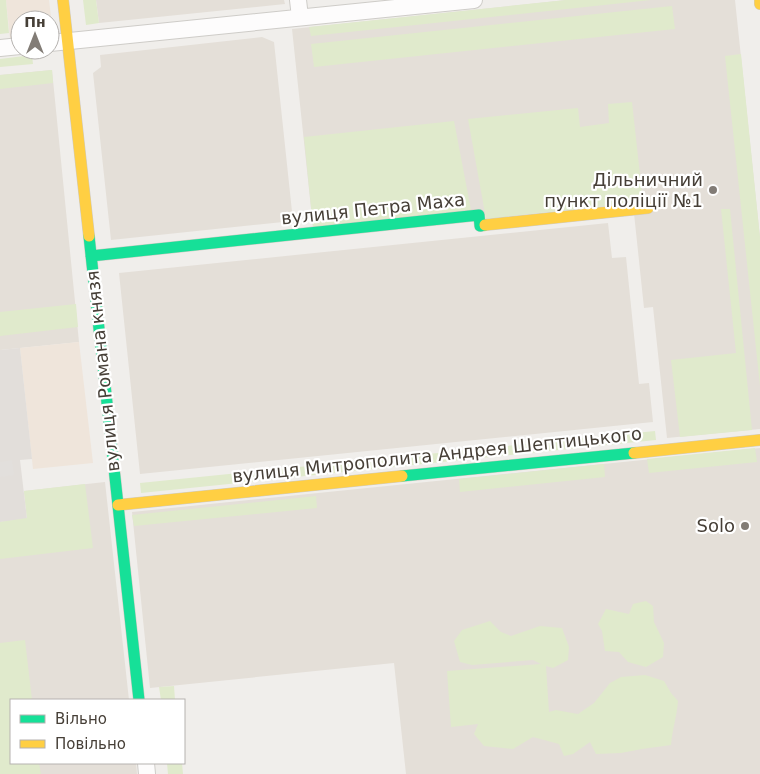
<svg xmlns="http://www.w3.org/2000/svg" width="760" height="774" viewBox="0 0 760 774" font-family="'DejaVu Sans',sans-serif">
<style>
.residential{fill:#e4dfd8}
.commercial{fill:#efe5db}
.industrial{fill:#e2deda}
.green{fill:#e0eacc}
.parking{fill:#e2dfdc}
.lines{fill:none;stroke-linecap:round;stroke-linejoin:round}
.street-casing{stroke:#ceccc8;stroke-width:18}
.fast-casing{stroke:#cfcac2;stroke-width:12}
.slow-casing{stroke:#cfcac2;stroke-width:12}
.street{stroke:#fdfcfc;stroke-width:16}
.fast{stroke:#16e098;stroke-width:11}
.slow{stroke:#ffcf43;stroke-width:11}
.poi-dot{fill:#827c76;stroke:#fff;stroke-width:2}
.labels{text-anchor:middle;stroke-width:4.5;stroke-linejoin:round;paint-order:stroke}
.poi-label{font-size:18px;fill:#463f37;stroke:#fff;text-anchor:end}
.street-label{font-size:18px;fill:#463f37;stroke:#fff}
</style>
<rect width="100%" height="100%" fill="#f0eeeb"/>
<path class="residential" d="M96,0H284L285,4L99,23Z
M566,0H735L760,238V429L667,438L653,307L644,308L633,204L313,227L292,29Z
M262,37L274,42L293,221L111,240L93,73L101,67L100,55Z
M52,70L79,342L0,350V75Z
M608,223L612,258L626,257L639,384L649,383L653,422L140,474L119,273Z
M760,448V774H406L394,663L150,688L132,512Z
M105,482L129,700H11V763H136L137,774H0V522L27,518L24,491Z"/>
<path class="commercial" d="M6,0H49L53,34H50V20H20V37L10,38Z
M79,342L93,463L33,469L20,348Z"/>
<path class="industrial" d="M20,348L32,459L20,460L27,519L0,522V350Z"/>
<path class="green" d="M0,0H6L9,33L0,34Z
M83,0H96L99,23L86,25Z
M566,0H651L311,36L309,27Z
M672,6L675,29L314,67L311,44Z
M741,54L760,237V386L725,56Z
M32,55L33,64L0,67V59Z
M52,70L53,83L0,89V75Z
M632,102L643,202L486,219L468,119L578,108L580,127L609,123L608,104Z
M454,121L471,210L313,227L304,137Z
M721,209H730L752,430L680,437L671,360L736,353Z
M76,304L78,327L0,336V312Z
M655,431L656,440L141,493L140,483Z
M755,448L757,462L649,473L647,459Z
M604,464L605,477L460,492L459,479Z
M85,484L93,548L0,559V522L27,518L24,491Z
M316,496L317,508L134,526L132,515Z
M646,601L653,606L654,622L664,643L663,657L646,667L628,662L619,652L605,651L602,631L598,624L606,609L629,614L633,604Z
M490,621L501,632L511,636L540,626L562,628L569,647L568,660L553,668L546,666L549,712L556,710L578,714L594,703L610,683L621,677L645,675L664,681L671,693L678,701C677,716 672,730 671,745L642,749L621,753L596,754L590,742L573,754L564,756L559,744L533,737L513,749L484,746L474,734L478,724L451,727L447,671L541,664L533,660L472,665L460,662L454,641L462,630Z
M25,640L32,700H11V763H39L41,774H0V643Z
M174,686L175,700H161L159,687Z
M167,763H182L183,774H168Z"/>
<path class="parking" d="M12,460L14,475L0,477V462Z"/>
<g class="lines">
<defs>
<path id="street" d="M298,0L300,17
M50,43L474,0
M0,48L20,46
M146,763L147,774"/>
<path id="fast" d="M89,236L139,700
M91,256L479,215L480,226L485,225
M402,476L634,453"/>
<path id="slow" d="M63,0L89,236
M760,0V4
M485,225L648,208
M634,453L760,440
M118,505L402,476"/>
</defs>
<use href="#street" class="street-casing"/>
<use href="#fast" class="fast-casing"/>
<use href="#slow" class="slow-casing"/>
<use href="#street" class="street"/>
<use href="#fast" class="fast"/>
<use href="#slow" class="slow"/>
</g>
<g class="poi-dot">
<circle cx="713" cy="190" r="5"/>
<circle cx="745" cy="526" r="5"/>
</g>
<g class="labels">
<g class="poi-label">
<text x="703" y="186">Дільничний<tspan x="703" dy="21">пункт поліції №1</tspan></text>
<text x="735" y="532">Solo</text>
</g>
<g class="street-label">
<text transform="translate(373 209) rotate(-6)" y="6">вулиця Петра Маха</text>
<text transform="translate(103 371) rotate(-96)" y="6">вулиця Романа князя</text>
<text transform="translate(437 455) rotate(-6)" y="6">вулиця Митрополита Андрея Шептицького</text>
</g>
</g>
<rect x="10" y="699" width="175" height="65" fill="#ffffff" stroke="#b5b2af"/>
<rect x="20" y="715" width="25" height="8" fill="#16e098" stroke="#b5b2af"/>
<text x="55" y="724" font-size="15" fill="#463f37">Вільно</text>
<rect x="20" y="740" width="25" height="8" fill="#ffcf43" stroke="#b5b2af"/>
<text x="55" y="749" font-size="15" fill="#463f37">Повільно</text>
<g transform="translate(35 35)"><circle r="24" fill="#ffffff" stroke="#b5b2af"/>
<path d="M0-4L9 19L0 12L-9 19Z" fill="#827c76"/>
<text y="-8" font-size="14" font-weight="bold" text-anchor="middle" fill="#463f37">Пн</text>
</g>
</svg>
